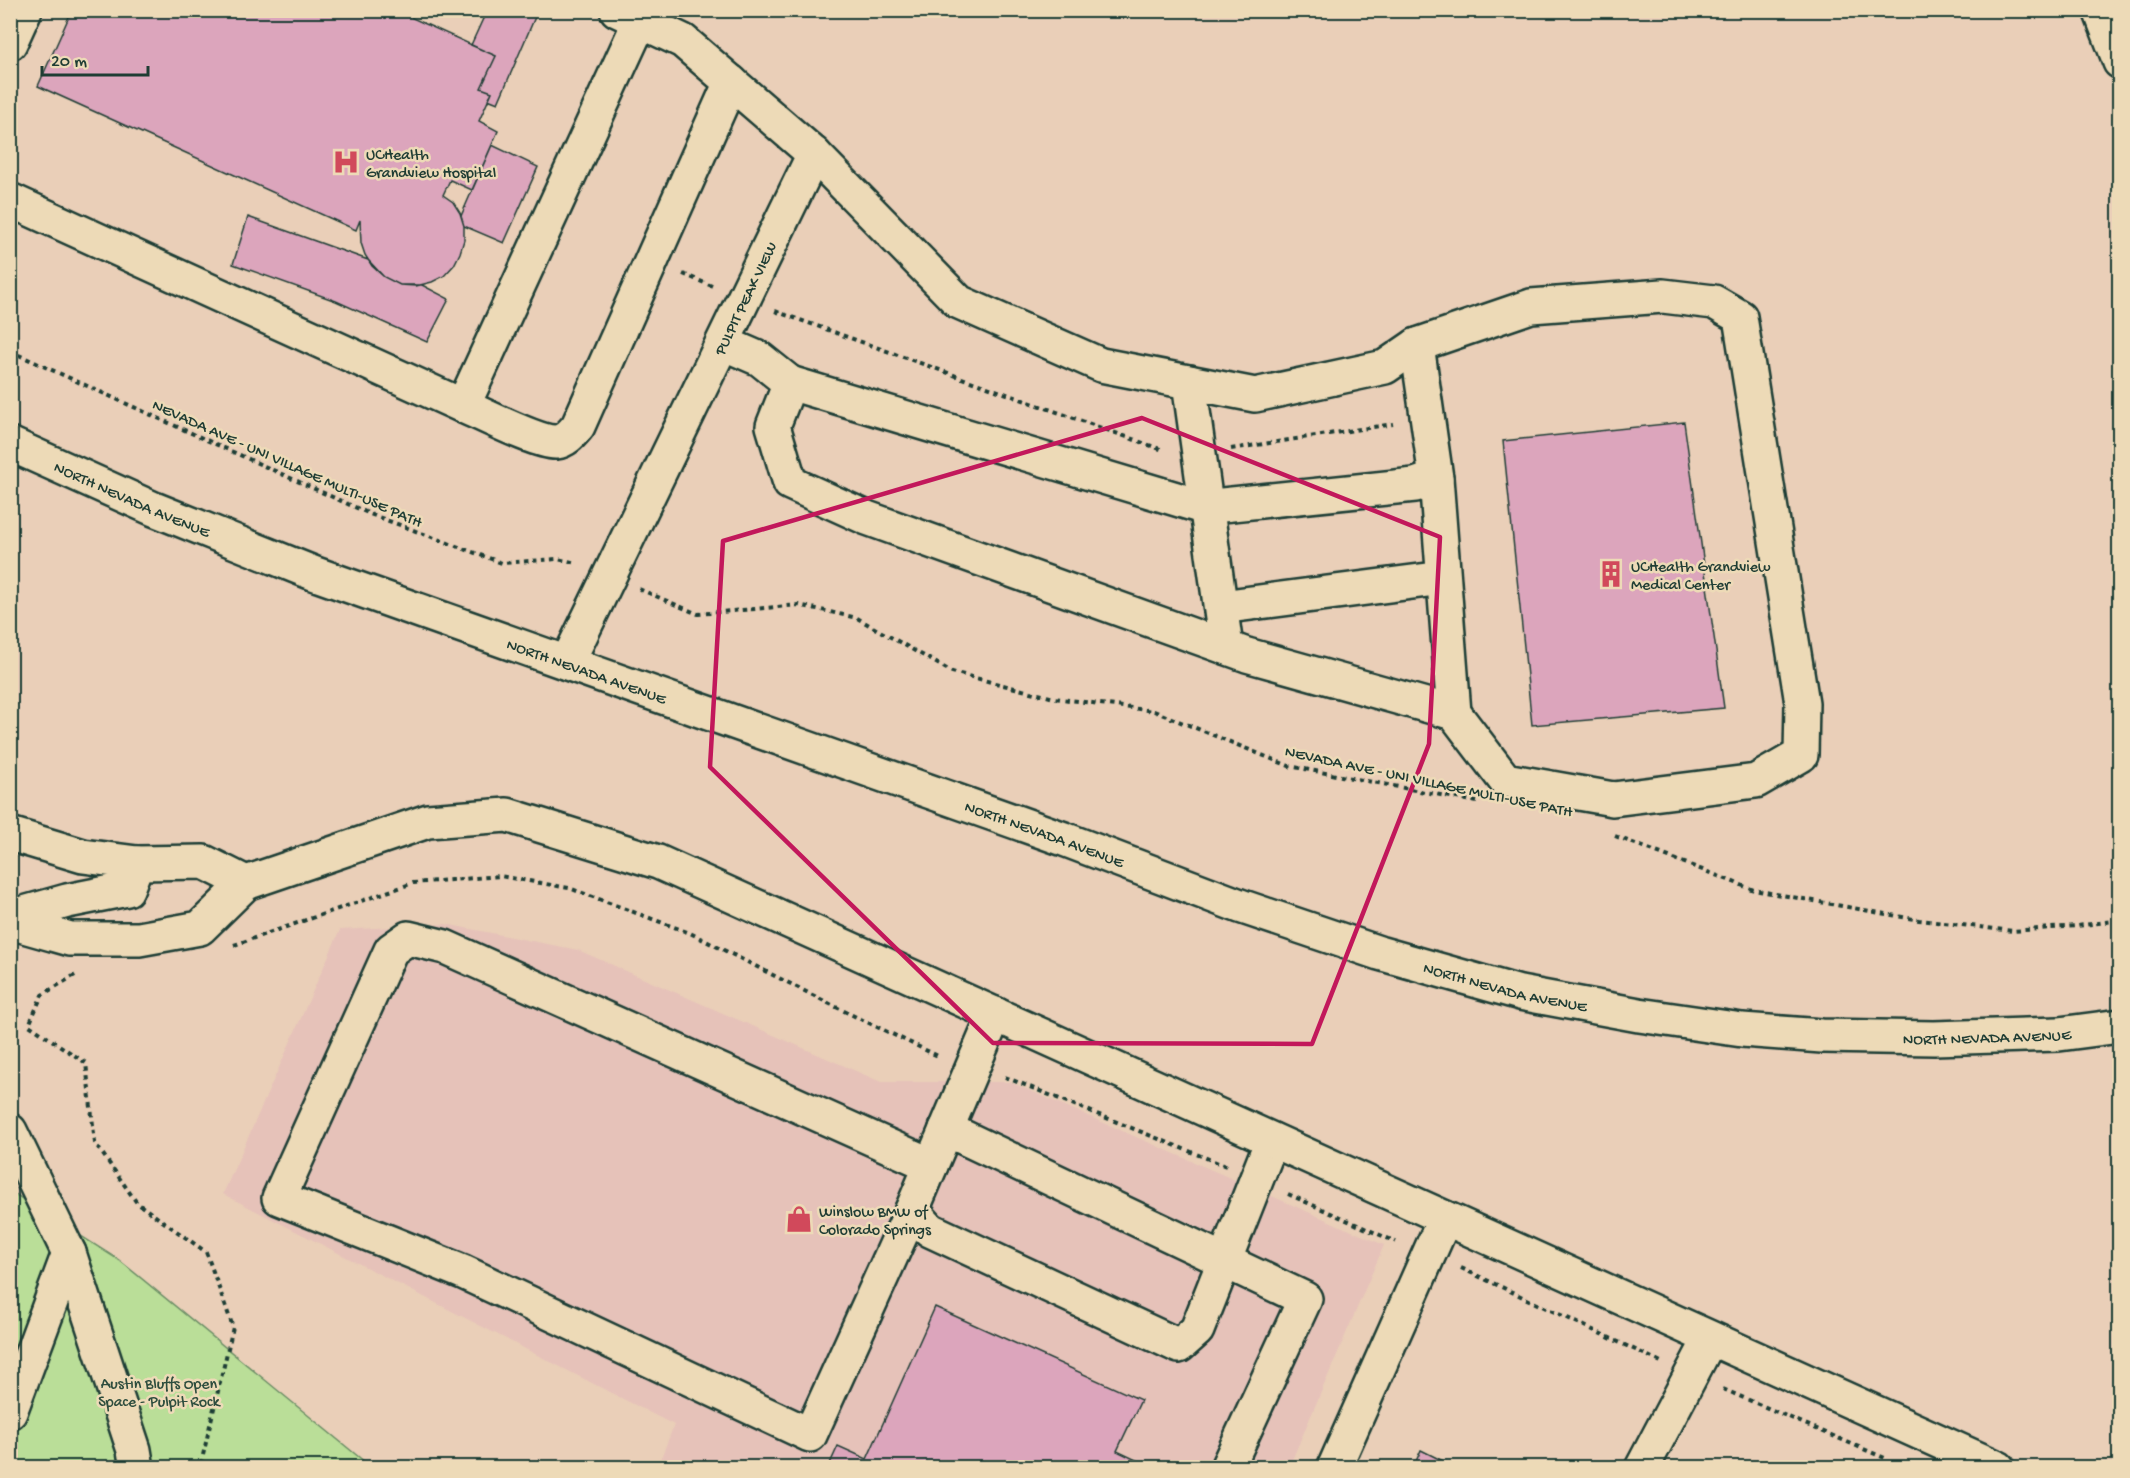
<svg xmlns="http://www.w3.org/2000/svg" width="2130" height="1478" viewBox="0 0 2130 1478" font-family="'Gochi Hand',sans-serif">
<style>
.built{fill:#e6c2b9}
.green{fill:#bade98;stroke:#6c8e66;stroke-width:1.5}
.building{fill:#dca5bc;stroke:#1f3d34;stroke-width:1.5}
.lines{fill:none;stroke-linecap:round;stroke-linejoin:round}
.minor-casing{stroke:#1f3d34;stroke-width:38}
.major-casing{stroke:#1f3d34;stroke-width:38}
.highway-casing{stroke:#1f3d34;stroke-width:38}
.path{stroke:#1f3d34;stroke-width:4;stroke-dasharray:4.5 4.5;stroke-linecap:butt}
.minor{stroke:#eddab7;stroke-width:33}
.major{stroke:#eddab7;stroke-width:33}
.highway{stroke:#eddab7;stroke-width:33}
.marked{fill:none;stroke:#c2185b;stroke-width:4.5;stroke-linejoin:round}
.labels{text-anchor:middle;stroke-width:5;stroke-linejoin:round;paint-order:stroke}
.poi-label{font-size:16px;fill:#1f3d34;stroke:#eddab7;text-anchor:start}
.street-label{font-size:16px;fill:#1f3d34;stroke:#eddab7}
.park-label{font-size:16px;fill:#2e4d3e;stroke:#eddab7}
</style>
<rect width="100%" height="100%" fill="#eacfb8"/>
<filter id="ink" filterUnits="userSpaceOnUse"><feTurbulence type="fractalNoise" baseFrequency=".0167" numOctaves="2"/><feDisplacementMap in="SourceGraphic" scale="12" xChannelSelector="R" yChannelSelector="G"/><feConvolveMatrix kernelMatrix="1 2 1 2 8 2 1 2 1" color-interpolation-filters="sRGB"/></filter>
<g filter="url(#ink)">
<path class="built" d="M445,924L578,950L881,1082H1010L1384,1245L1289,1467L657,1468L674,1425L223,1194L340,930Z"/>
<path class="green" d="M10,1191L119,1260L371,1467H11Z"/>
<path class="building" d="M72,10H395L496,56L481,88L492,92L479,121L498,131L472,190L450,180L443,195L453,202L460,213L464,226V240L460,253L454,265L444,276L432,282L416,286L400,285L384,277L372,266L365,255L361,243L360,220L356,230L38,86Z
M487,10H538L498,103L488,99L492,92L481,88L496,56L471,45Z
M492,145L538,167L504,243L464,226L461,216Z
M248,217L368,260L384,277L400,285H422L449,299L427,342L336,301L233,264Z
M1684,422L1724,708L1532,725L1503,441Z
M935,1307L1141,1400L1117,1451L1153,1468H828L838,1446L867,1459Z
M1421,1450L1457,1468H1413Z"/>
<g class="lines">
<defs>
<g id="minor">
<path d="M10,43L25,10"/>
<path d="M10,200L463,406C482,414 538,443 556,442C566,441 572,433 578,426L731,82"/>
<path d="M723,343L760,359L790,383L773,426L790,483L867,518L1247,655L1454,713L1505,780L1613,799L1756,781L1801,755L1802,703L1740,317L1714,302L1663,296L1531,306L1417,345L1385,367L1255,395L1101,365L959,302L814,154"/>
<path d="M1417,345L1436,478L1454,713"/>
<path d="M1189,382L1226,647"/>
<path d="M790,383L1203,507L1415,485L1436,478"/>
<path d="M463,406L640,21"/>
<path d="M1221,607L1443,578"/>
<path id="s1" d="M567,663L814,154L683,41L617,10"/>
<path d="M10,917L67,901L127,889L137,863"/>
<path d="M995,1014L912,1210L930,1230L1179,1346L1197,1330L1272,1140"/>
<path d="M946,1129L1305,1299L1227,1468"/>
<path d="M10,1131L69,1253L134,1450L137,1468"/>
<path d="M912,1210L810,1435L463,1272L279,1198L391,950L408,938L445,947L931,1165"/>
<path d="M10,1412L69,1253"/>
<path d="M1334,1468L1445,1218"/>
<path d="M1642,1468L1710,1339"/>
</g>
<g id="major">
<path id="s2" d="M10,444L154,509L313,573L1064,839L1240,906L1379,953L1520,993L1639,1015L1742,1030L1822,1036L1934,1038L2059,1034L2120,1026"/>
<path d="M10,834L83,856L137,863L204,862L246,883"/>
<path d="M10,922L70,939H139L200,928L246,883L428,821L507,815L658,862L1998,1468"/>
</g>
<path id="highway" d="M2100,10L2120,62"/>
</defs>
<use href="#minor" class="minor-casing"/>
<use href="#major" class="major-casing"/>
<use href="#highway" class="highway-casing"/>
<path class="path" d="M683,274L712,286
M775,311L1163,450
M10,351L370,514L502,563L557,559L577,563
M1231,449L1393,424
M639,589L698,614L799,605L857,618L952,672L1054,698L1154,711L1289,766L1477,802
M1615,836L1754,890L1919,920L2013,931L2077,926L2120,920
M234,945L413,883L500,876L569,888L690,933L848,1013L940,1057
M75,975L42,995L29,1025L86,1063L95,1143L137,1203L206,1252L233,1327L200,1468
M1005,1077L1226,1166
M1288,1194L1396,1242
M1461,1268L1661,1362
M1723,1389L1887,1459"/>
<use href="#minor" class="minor"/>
<use href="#major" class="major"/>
<use href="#highway" class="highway"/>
</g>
</g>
<path class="marked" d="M1142,418L1440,537L1429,744L1312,1044L993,1043L710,767L723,541Z"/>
<defs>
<symbol id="hospital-bare" viewBox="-9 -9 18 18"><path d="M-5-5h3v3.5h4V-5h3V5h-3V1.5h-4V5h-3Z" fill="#d1495b" stroke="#eddab7" stroke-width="2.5" paint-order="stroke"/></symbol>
<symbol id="building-bare" viewBox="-9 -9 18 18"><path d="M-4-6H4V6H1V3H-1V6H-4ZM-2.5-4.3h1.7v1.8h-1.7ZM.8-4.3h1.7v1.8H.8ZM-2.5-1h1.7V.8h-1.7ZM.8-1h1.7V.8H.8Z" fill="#d1495b" stroke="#eddab7" stroke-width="2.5" paint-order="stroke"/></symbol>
<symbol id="shop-bare" viewBox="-9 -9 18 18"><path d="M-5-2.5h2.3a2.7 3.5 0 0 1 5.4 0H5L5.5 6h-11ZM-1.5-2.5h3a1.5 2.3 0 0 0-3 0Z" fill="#d1495b" stroke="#eddab7" stroke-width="2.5" paint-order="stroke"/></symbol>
</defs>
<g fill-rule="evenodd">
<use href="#hospital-bare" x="327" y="143" width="38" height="38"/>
<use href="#building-bare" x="1592" y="555" width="38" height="38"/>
<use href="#shop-bare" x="780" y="1200" width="38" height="38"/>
</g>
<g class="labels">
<g class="poi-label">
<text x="366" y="159">UCHealth<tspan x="366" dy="18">Grandview Hospital</tspan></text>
<text x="1631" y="571">UCHealth Grandview<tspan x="1631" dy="18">Medical Center</tspan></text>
<text x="819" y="1216">Winslow BMW of<tspan x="819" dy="18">Colorado Springs</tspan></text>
</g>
<g class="street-label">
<text dy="6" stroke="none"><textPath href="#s1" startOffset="406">PULPIT PEAK VIEW</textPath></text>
<text transform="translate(288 462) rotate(24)" y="6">NEVADA AVE - UNI VILLAGE MULTI-USE PATH</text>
<text dy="6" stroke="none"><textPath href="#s2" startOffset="134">NORTH NEVADA AVENUE</textPath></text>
<text dy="6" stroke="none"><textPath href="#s2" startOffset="620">NORTH NEVADA AVENUE</textPath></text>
<text transform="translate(1429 780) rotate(12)" y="6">NEVADA AVE - UNI VILLAGE MULTI-USE PATH</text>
<text dy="6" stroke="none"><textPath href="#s2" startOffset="1106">NORTH NEVADA AVENUE</textPath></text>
<text dy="6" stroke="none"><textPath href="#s2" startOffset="1592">NORTH NEVADA AVENUE</textPath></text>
<text dy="6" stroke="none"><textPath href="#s2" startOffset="2078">NORTH NEVADA AVENUE</textPath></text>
</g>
<g class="park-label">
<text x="159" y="1388">Austin Bluffs Open<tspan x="159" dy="18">Space - Pulpit Rock</tspan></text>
</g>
</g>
<rect width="2130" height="1478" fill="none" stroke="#eddab7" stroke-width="36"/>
<rect x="18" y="18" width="2094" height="1442" fill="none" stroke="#1f3d34" stroke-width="2" filter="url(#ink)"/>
<path d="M42 66v9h106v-9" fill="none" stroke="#1f3d34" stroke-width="3"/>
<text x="51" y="66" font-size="18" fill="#1f3d34" stroke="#eddab7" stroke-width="4.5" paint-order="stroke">20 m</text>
</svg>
